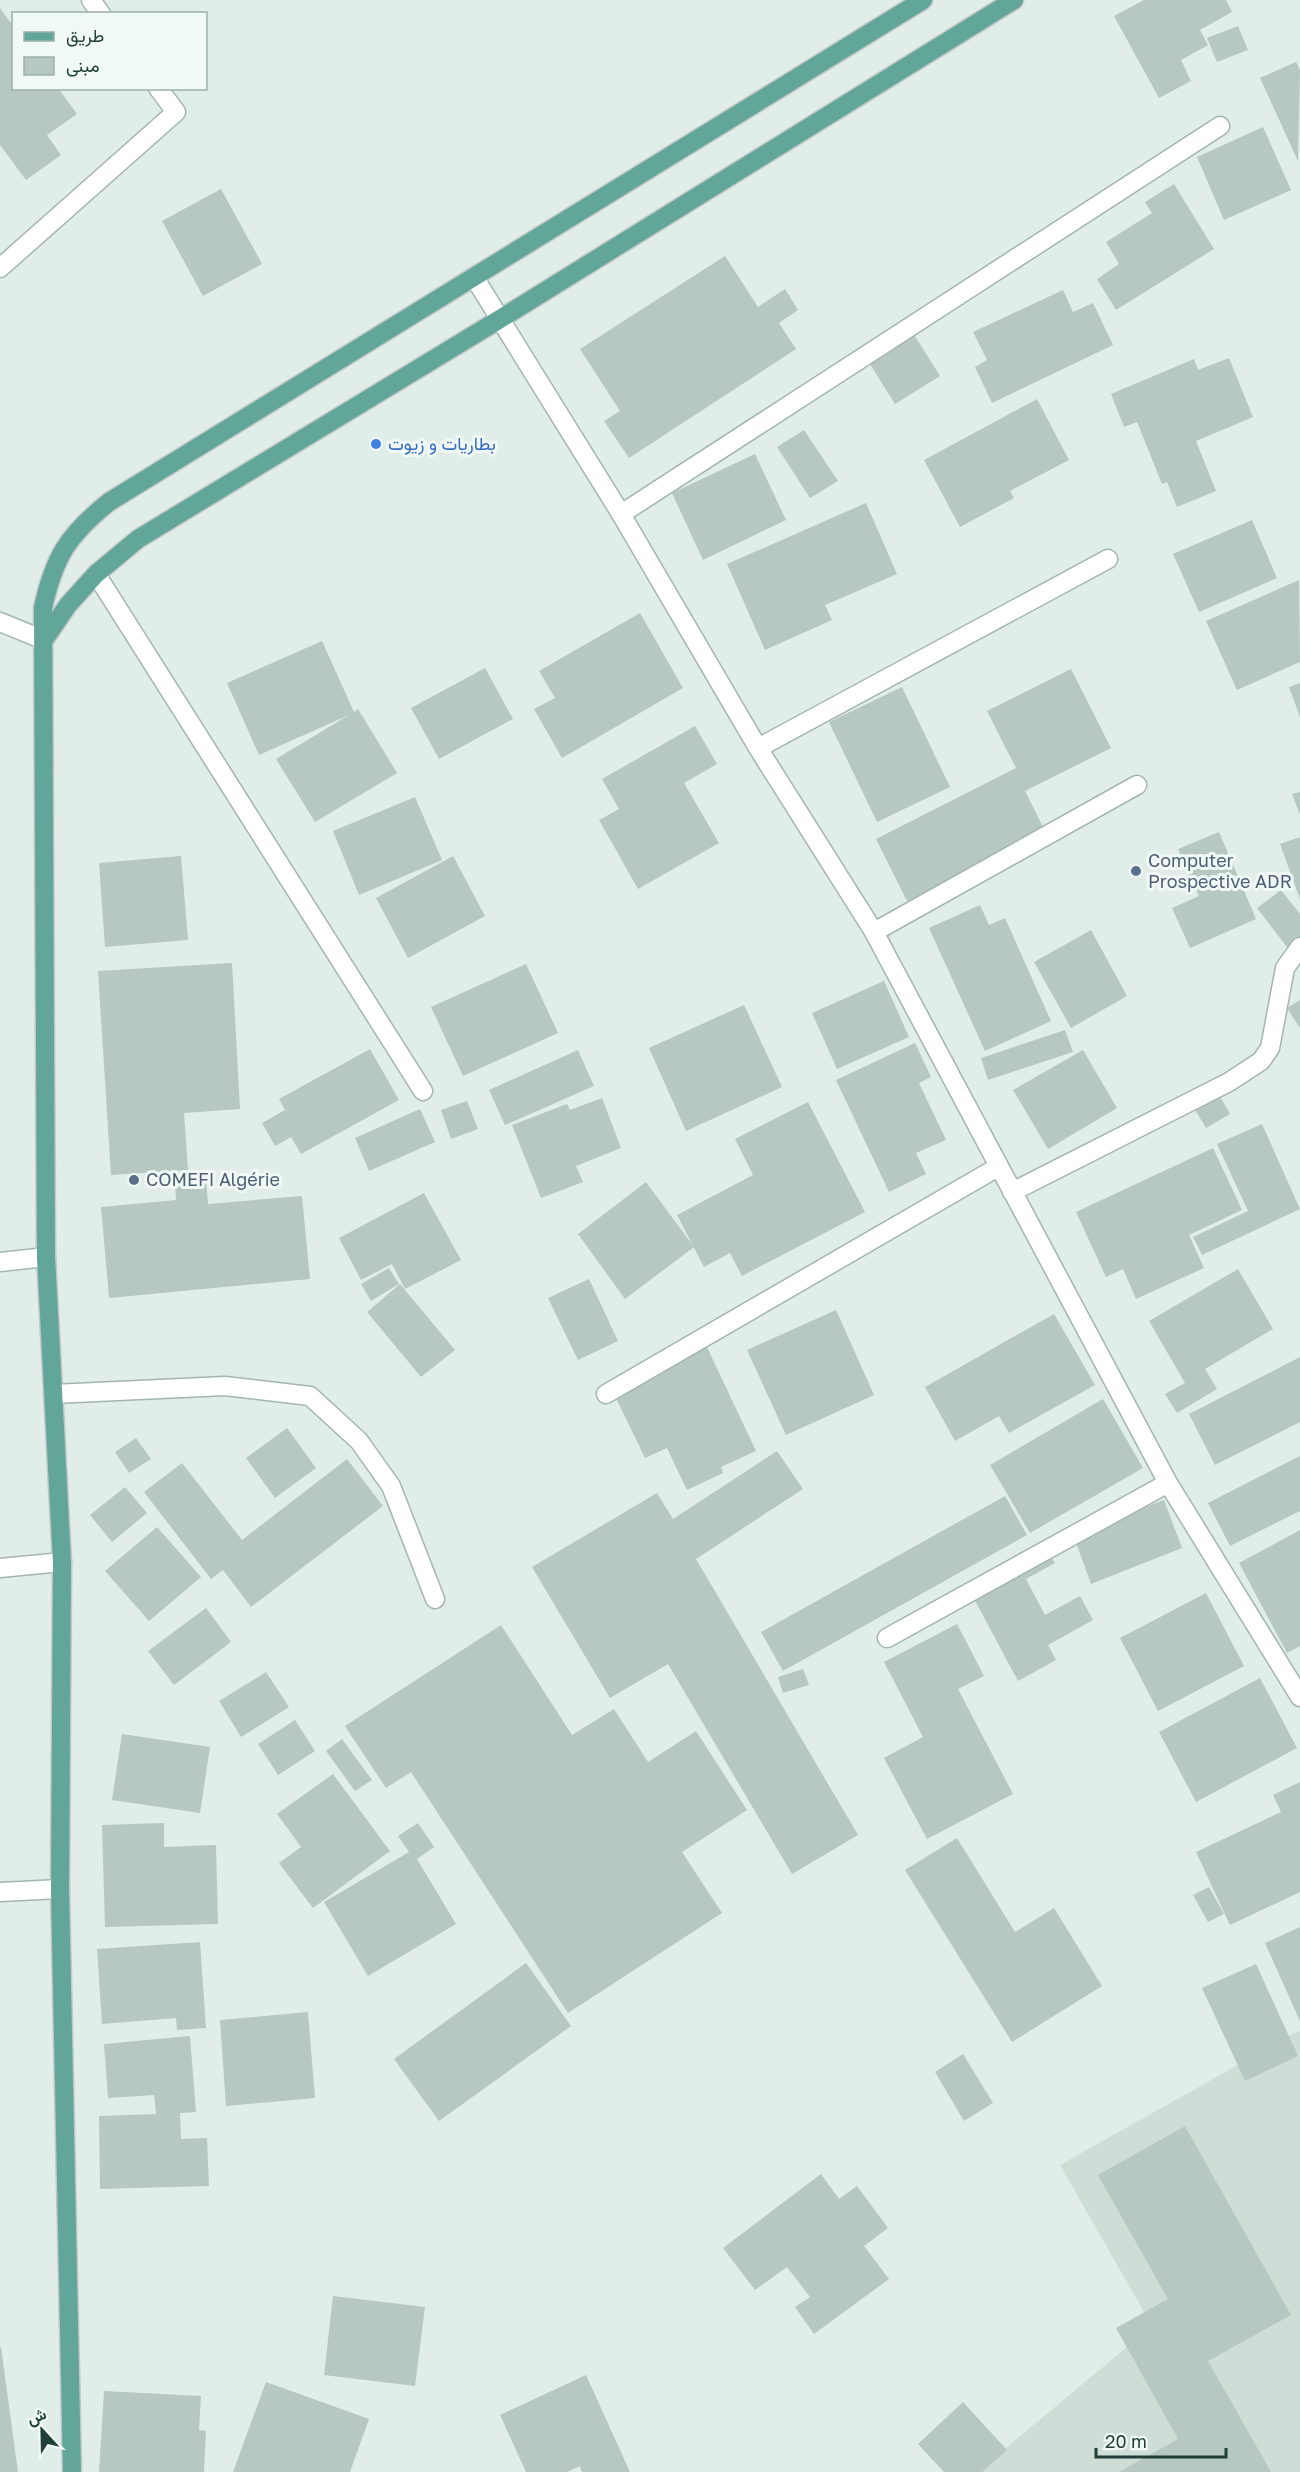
<svg xmlns="http://www.w3.org/2000/svg" width="1300" height="2472" viewBox="0 0 1300 2472" font-family="'Golos Text',Vazirmatn,sans-serif">
<style>
.built{fill:#cfddd7}
.building{fill:#b6c8c1}
.lines{fill:none;stroke-linecap:round;stroke-linejoin:round}
.minor-casing{stroke:#a3b5b0;stroke-width:21}
.major-casing{stroke:#c1c9c7;stroke-width:21}
.minor{stroke:#fff;stroke-width:18}
.major{stroke:#61a698;stroke-width:18}
.shop-dot{fill:#3f7fe0;stroke:#f1f9f6;stroke-width:2}
.service-dot{fill:#5c6f8a;stroke:#f1f9f6;stroke-width:2}
.labels{text-anchor:middle;stroke-width:6;stroke-linejoin:round;paint-order:stroke}
.shop-label{font-size:18px;fill:#366cbe;stroke:#f1f9f6;text-anchor:start}
.service-label{font-size:18px;fill:#4e5e75;stroke:#f1f9f6;text-anchor:start}
</style>
<rect width="100%" height="100%" fill="#e1ede8"/>
<path class="built" d="M1300,2030V2472H977L1152,2326L1060,2165Z"/>
<path class="building" d="M1144,0H1226L1232,12L1200,30L1208,45L1181,60L1191,81L1159,98L1114,16Z
M0,8L14,27V88H58L77,114L47,135L61,155L26,180L0,145Z
M1238,26L1248,50L1217,62L1207,38Z
M1296,62L1300,70L1298,161L1260,78Z
M1263,127L1291,190L1224,220L1197,157Z
M1174,184L1214,249L1116,310L1097,279L1119,264L1106,242L1152,213L1145,202Z
M221,189L262,264L203,296L162,221Z
M725,256L758,307L785,289L798,310L779,323L796,349L629,458L604,421L620,411L580,349Z
M1063,290L1073,312L1093,303L1113,345L992,403L975,367L987,360L973,332Z
M913,333L940,376L895,404L868,361Z
M1229,358L1253,417L1196,441L1216,491L1177,507L1167,482L1162,484L1137,422L1124,427L1111,394L1194,359L1198,370Z
M1037,399L1069,460L1010,491L1014,498L960,527L924,460Z
M804,430L838,481L810,498L777,447Z
M755,454L786,520L703,560L672,493Z
M866,503L897,574L825,605L832,620L765,650L727,564Z
M1252,520L1277,578L1199,612L1173,554Z
M1299,580L1300,662L1237,690L1206,621Z
M640,613L683,688L562,758L534,709L555,698L539,671Z
M322,641L354,712L358,709L397,773L315,822L276,759L349,715L259,755L227,683Z
M485,668L513,719L439,759L411,708Z
M1071,669L1111,748L1025,791L1045,831L907,901L876,839L1016,768L987,711Z
M1300,683V717L1289,687Z
M902,687L950,787L877,822L829,722Z
M695,726L717,764L684,783L719,843L638,889L599,820L619,809L602,779Z
M1300,792V815L1292,794Z
M415,797L442,860L359,895L333,831Z
M1219,832L1256,919L1190,948L1172,908L1199,896L1178,849Z
M1300,837V899L1280,844Z
M181,856L188,940L105,947L99,863Z
M453,856L485,916L408,958L376,898Z
M1281,890L1300,914V937L1287,947L1257,908Z
M980,905L989,925L1005,918L1051,1021L985,1051L929,928Z
M1091,930L1127,996L1071,1028L1034,962Z
M232,963L240,1109L184,1113L188,1170L111,1175L98,971Z
M526,964L558,1033L463,1076L431,1007Z
M884,981L909,1037L837,1069L812,1013Z
M1300,1000V1028L1287,1008Z
M744,1005L782,1087L686,1131L649,1048Z
M1065,1030L1073,1052L988,1080L981,1058Z
M915,1043L931,1077L919,1083L946,1140L916,1153L926,1174L889,1192L836,1080Z
M370,1049L399,1100L301,1154L291,1137L275,1146L262,1123L285,1110L279,1099Z
M578,1050L594,1086L505,1125L489,1090Z
M1083,1050L1117,1108L1048,1149L1013,1090Z
M1218,1093L1230,1114L1206,1128L1194,1108Z
M602,1098L621,1148L576,1166L583,1182L541,1198L512,1125L567,1104L570,1110Z
M467,1101L478,1129L451,1139L441,1110Z
M808,1102L865,1212L742,1276L730,1253L704,1267L677,1215L753,1175L735,1139Z
M420,1109L435,1142L369,1171L355,1138Z
M1262,1124L1300,1209L1202,1255L1193,1237L1248,1211L1217,1144Z
M1213,1148L1242,1210L1189,1235L1204,1268L1136,1299L1123,1269L1106,1277L1076,1212Z
M206,1179L208,1204L302,1196L310,1279L109,1298L101,1207L176,1200L175,1182Z
M646,1182L694,1247L625,1299L578,1234Z
M424,1193L461,1260L405,1289L392,1264L361,1280L339,1238Z
M389,1268L399,1284L371,1301L361,1284Z
M1238,1269L1273,1329L1205,1369L1217,1389L1177,1413L1165,1394L1185,1383L1149,1321Z
M589,1279L618,1341L578,1360L548,1298Z
M400,1284L455,1350L421,1377L367,1312Z
M836,1310L874,1395L786,1435L747,1350Z
M1054,1314L1095,1385L1009,1433L999,1416L955,1441L925,1387Z
M706,1345L756,1451L721,1467L723,1473L687,1490L667,1448L645,1458L615,1396L664,1373L661,1366Z
M1300,1357V1422L1215,1465L1189,1414Z
M1103,1399L1143,1468L1030,1533L990,1465Z
M287,1428L316,1468L275,1498L246,1458Z
M136,1438L151,1459L129,1473L115,1452Z
M777,1451L803,1489L696,1559L858,1835L792,1874L668,1664L610,1698L532,1567L657,1493L673,1519Z
M1300,1456V1511L1230,1546L1208,1503Z
M347,1459L383,1506L251,1607L223,1570L211,1579L144,1492L182,1463L242,1540Z
M125,1487L147,1513L112,1542L90,1515Z
M1005,1496L1027,1535L783,1671L761,1632Z
M1164,1500L1182,1548L1091,1584L1073,1534Z
M157,1527L201,1577L149,1621L105,1571Z
M1300,1530V1646L1287,1653L1239,1563Z
M1049,1554L1055,1563L1026,1579L1045,1615L1080,1596L1093,1620L1048,1645L1056,1660L1018,1681L972,1595Z
M1206,1593L1244,1666L1158,1711L1120,1638Z
M206,1608L231,1642L174,1685L148,1651Z
M957,1624L984,1676L958,1689L1013,1794L927,1839L884,1758L923,1737L884,1662Z
M501,1625L572,1735L614,1709L648,1762L696,1731L747,1810L682,1852L722,1913L568,2013L411,1772L386,1788L345,1726Z
M803,1669L809,1685L783,1693L778,1677Z
M266,1672L289,1707L241,1737L219,1701Z
M1260,1678L1297,1748L1196,1802L1159,1732Z
M295,1720L315,1751L278,1775L258,1744Z
M122,1734L210,1747L200,1813L112,1800Z
M342,1739L372,1780L355,1791L326,1751Z
M333,1774L390,1851L313,1908L279,1863L301,1847L277,1814Z
M1300,1782V1892L1230,1925L1196,1852L1281,1812L1273,1795Z
M164,1823V1847L216,1845L218,1924L105,1927L102,1825Z
M418,1823L434,1847L417,1859L456,1924L368,1976L324,1902L409,1852L398,1836Z
M957,1838L1015,1932L1054,1908L1102,1986L1012,2042L905,1870Z
M1209,1887L1224,1914L1208,1922L1193,1895Z
M1300,1927V2021L1265,1943Z
M200,1942L206,2028L177,2030L176,2018L102,2024L97,1949Z
M526,1963L571,2026L439,2121L394,2059Z
M1256,1964L1298,2056L1245,2081L1202,1988Z
M308,2012L315,2098L226,2106L220,2020Z
M190,2036L196,2112L180,2113L181,2139L207,2138L209,2186L100,2189L99,2116L156,2114L154,2095L108,2098L104,2044Z
M963,2054L993,2103L964,2121L935,2072Z
M1185,2126L1291,2315L1208,2361L1271,2472H1119L1178,2439L1116,2328L1168,2299L1098,2175Z
M821,2174L839,2199L857,2186L888,2228L864,2246L889,2279L814,2334L795,2307L810,2297L787,2267L755,2290L723,2248Z
M333,2296L425,2307L415,2386L324,2375Z
M0,2347H1L18,2472H0Z
M586,2375L630,2472H582L580,2466L567,2472H526L500,2415Z
M266,2382L369,2419L350,2472H233Z
M104,2391L201,2396L199,2430L206,2431L204,2472H99Z
M963,2402L1007,2450L982,2472H944L918,2444Z"/>
<g class="lines">
<defs>
<path id="minor" d="M91,0L101,14
M0,268L176,112L158,88
M474,277L621,514L758,748L874,932L1168,1483L1300,1697
M621,514L1220,126
M96,574L423,1091
M0,622L44,640
M758,748L1108,559
M874,932L1137,785
M1012,1192L1229,1082L1261,1061L1270,1048L1285,968L1300,947
M0,1262L46,1257
M53,1394L225,1386L310,1396L359,1441L391,1486L435,1599
M606,1394L998,1167
M0,1568L62,1562
M887,1638L1168,1483
M0,1892L60,1889"/>
<path id="major" d="M44,640L68,605L96,574L138,539L500,319L1014,0
M72,2472L60,1889L62,1562L46,1257L43,608C54,557 68,535 109,502L923,0"/>
</defs>
<use href="#minor" class="minor-casing"/>
<use href="#major" class="major-casing"/>
<use href="#minor" class="minor"/>
<use href="#major" class="major"/>
</g>
<circle class="shop-dot" cx="376" cy="444" r="6"/>
<g class="service-dot">
<circle cx="1136" cy="871" r="6"/>
<circle cx="134" cy="1180" r="6"/>
</g>
<g class="labels">
<g class="shop-label">
<text x="388" y="450">بطاريات و زيوت</text>
</g>
<g class="service-label">
<text x="1148" y="867">Computer<tspan x="1148" dy="21">Prospective ADR</tspan></text>
<text x="146" y="1186">COMEFI Algérie</text>
</g>
</g>
<rect x="12" y="12" width="195" height="78" fill="#f1f9f6" stroke="#9dafaa" stroke-width="1.5"/>
<rect x="24" y="32" width="30" height="9" fill="#61a698" stroke="#9dafaa" stroke-width="1.5"/>
<text x="66" y="42" font-size="18" fill="#203f38">طريق</text>
<rect x="24" y="57" width="30" height="18" fill="#b6c8c1" stroke="#9dafaa" stroke-width="1.5"/>
<text x="66" y="72" font-size="18" fill="#203f38">مبنى</text>
<g transform="translate(42 2430) rotate(338)" stroke="#f1f9f6" stroke-width="4.5" paint-order="stroke">
<path d="M0-4.5L10 22L0 15L-10 22Z" fill="#203f38"/>
<text y="-9" font-size="16" font-weight="bold" text-anchor="middle" fill="#203f38">ش</text>
</g>
<path d="M1096 2448v9h130v-9" fill="none" stroke="#203f38" stroke-width="3"/>
<text x="1105" y="2448" font-size="18" fill="#203f38" stroke="#f1f9f6" stroke-width="4.5" paint-order="stroke">20 m</text>
</svg>
